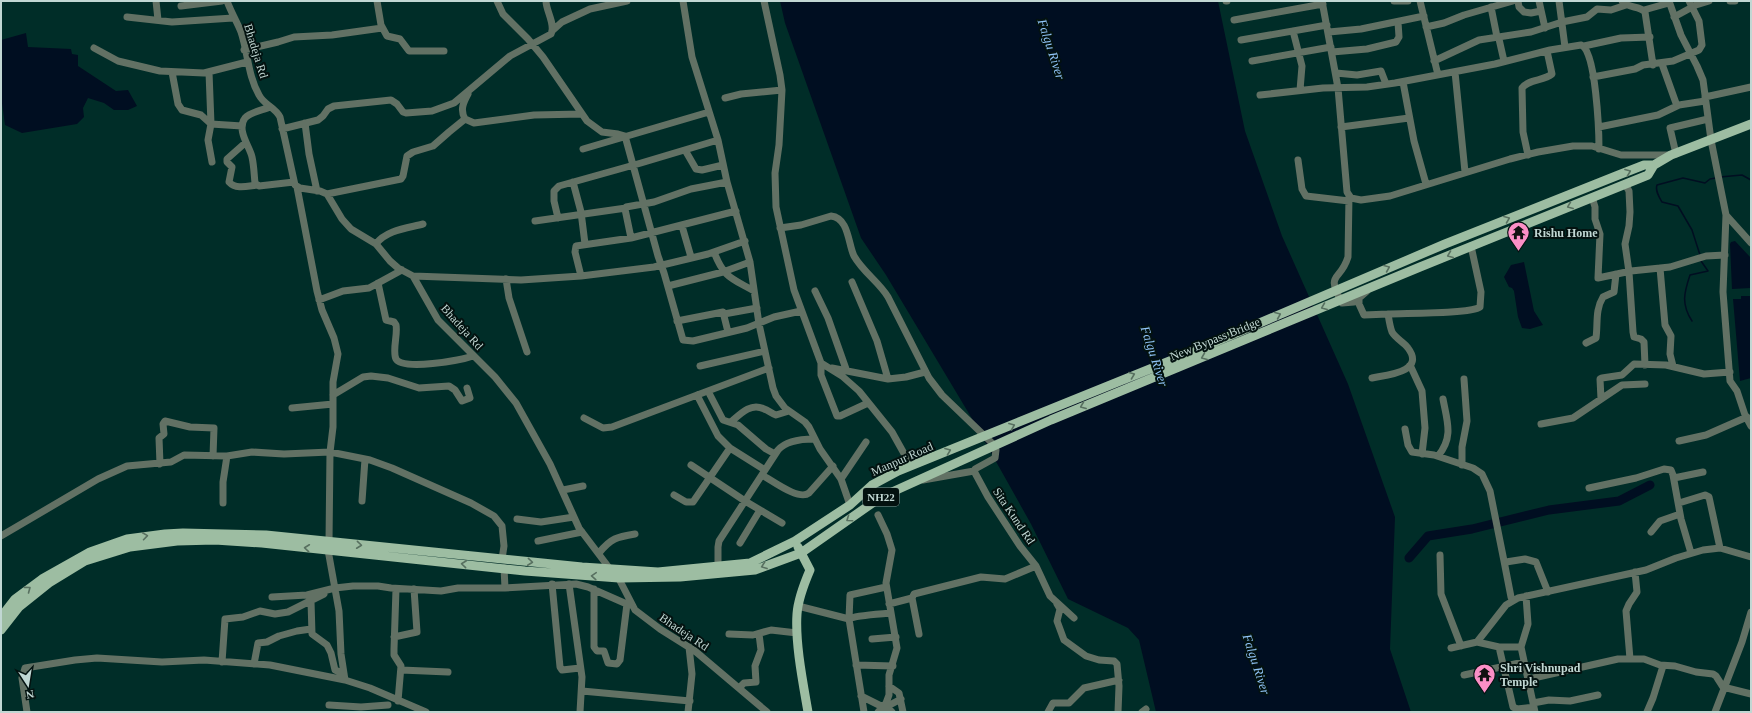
<svg xmlns="http://www.w3.org/2000/svg" width="1752" height="713" viewBox="0 0 1752 713" font-family="'Times New Roman',serif">
<style>
.water{fill:#000e21}
.lines{fill:none;stroke-linecap:round;stroke-linejoin:round}
.stream{stroke:#000e21;stroke-width:1.5}
.river{stroke:#000e21;stroke-width:9}
.minor{stroke:#627164;stroke-width:7}
.major{stroke:#9dbda2;stroke-width:9}
.oneway{stroke:#587060}
.labels{text-anchor:middle;stroke-width:4;stroke-linejoin:round;paint-order:stroke}
.shield{fill:#031210;stroke:#889c98;stroke-width:1}
.shield-label{font-size:11px;font-weight:bold;fill:#c1d7d3}
.street-label{font-size:12px;fill:#c1d7d3;stroke:#031210}
.poi-label{font-size:12px;font-weight:bold;fill:#c1d7d3;stroke:#031210;text-anchor:start}
.water-label{font-size:13px;font-style:italic;fill:#91c5f8;stroke:#031210}
</style>
<rect width="100%" height="100%" fill="#002d28"/>
<path class="water" d="M780,1H1218L1245,131L1282,236L1348,384L1395,517L1390,649L1411,712H1156L1139,640L1128,628L1068,599L1031,524L971,417L886,275L861,238L785,23Z
M26,33L28,47L71,49L72,54L78,55V66L116,91L128,90L137,106L128,110H114L104,103L88,98L83,108L84,117L77,124L22,133L5,125L1,96V40Z
M1735,241L1751,258V288L1732,289L1730,244L1731,242Z
M1524,262L1534,311L1543,325L1530,329L1522,328L1518,317L1514,291L1512,288L1509,287L1504,277L1511,265Z
M1741,296H1751V378L1740,381L1733,299H1741Z"/>
<g class="lines">
<path class="stream" d="M1720,177L1742,175L1751,180
M1700,255L1692,230L1678,206L1662,202C1659,197 1655,191 1657,185L1683,178L1705,183L1710,179L1716,178
M1692,321C1681,304 1684,293 1690,275L1708,271L1701,261"/>
<path class="river" d="M1409,558L1428,536L1472,529L1549,510L1619,501L1650,485"/>
<path class="minor" d="M156,1L158,20
M227,1C231,12 237,22 241,32C248,53 248,76 259,95C264,105 275,107 280,117L295,185L300,188L320,191L327,194L342,219L351,229L376,244L390,261L398,268L413,276L438,320L495,377L516,403L550,464L579,528L610,569
M377,1L381,25L387,36L400,39L409,51H444
M497,1L503,14L528,39L543,57L587,121L602,132L618,134L625,136L658,256L664,273L683,340L693,341L747,328L774,317L801,311
M683,1L692,57L718,140L727,182L750,262L759,324L773,388L776,396L785,408L805,422L809,427L820,449L841,479L850,505
M764,1L780,75L782,90L779,145L775,173L776,207L794,290L821,363L842,376L859,391L892,432L911,466
M1226,1H1227
M1322,1L1338,88L1347,192L1351,198L1361,200L1390,196L1510,159L1538,152L1573,146H1592L1621,155H1671
M1394,1H1408
M1420,1L1438,75
M1518,1L1519,7L1524,12L1531,13L1541,11
M1539,1L1545,28
M1559,1L1565,47
M1622,1C1628,9 1639,5 1645,12L1653,65
M1669,1L1681,35L1697,66L1703,80L1711,140L1726,215
M1730,1H1735
M181,6L222,1
M1491,7L1497,37L1499,39L1504,61
M1644,10L1669,3
M127,17L172,22L233,18
M1674,17L1696,5L1709,1
M1234,20L1323,4
M1426,27L1444,23L1464,15L1513,1
M552,31L562,22L590,9L627,1
M1293,31L1302,66L1300,90
M1329,32L1361,29L1424,16
M1241,40L1327,25
M1584,46L1621,38L1650,37
M94,48L118,61L160,71L204,73L247,62
M244,50L278,42L294,37L332,35L382,28
M1332,52L1367,49L1396,42L1399,37L1398,22
M1252,61L1331,47
M1434,61L1479,40L1531,32L1562,22L1587,17L1597,9L1611,10L1626,5
M1662,64L1677,106
M172,72L178,104L182,110L201,115L211,124L242,126
M209,72L211,124L208,140L212,162
M1455,72L1465,172
M1336,73L1357,75L1381,71L1386,84
M1593,77L1635,69L1643,65L1673,61L1699,50L1702,45L1699,21L1689,1
M1403,82L1414,141L1426,184
M468,94C463,103 460,110 465,119L474,123L534,115L582,114
M1260,95L1323,88L1367,87L1395,83L1495,64L1550,50L1581,45C1596,49 1599,133 1599,149
M1705,97L1751,87
M725,98L741,94L782,90
M270,107C263,110 250,112 245,118C236,130 250,147 252,157C254,166 254,174 255,183L259,186L294,182
M305,123L309,154L317,191
M1341,127L1409,118
M1599,127L1658,115L1679,105L1705,101
M282,129L318,120L323,116L328,109L334,106L391,100L397,104L403,112L406,113L432,111L454,103L510,56L551,34C556,25 546,11 546,1
M245,143L227,159V162L232,167L229,182C236,190 248,186 257,185
M583,149L709,112
M685,150L696,169L702,170L723,165
M1676,154L1670,128L1708,119
M1528,155L1523,132L1522,88C1528,79 1544,81 1552,74L1547,51
M1298,160L1302,189L1306,196L1349,201
M573,182L581,212L585,244
M1625,184L1629,191L1630,212L1629,226L1625,244L1629,272L1633,332L1634,337L1641,339L1644,342L1645,365
M297,187L317,291L322,310L334,338L338,354L333,382V427L330,452L329,542
M327,194L401,179L403,176L407,156L413,152L433,146L449,132L465,119
M1349,196L1348,257C1340,283 1325,271 1342,303L1354,302L1359,298
M1592,197L1595,207V219L1600,234L1598,278L1631,271L1670,267L1706,256L1725,255
M558,218L554,201V191L559,186L641,163L718,140
M535,221L626,208
M682,226L691,257
M780,228L801,225L831,216C849,218 848,244 854,256C863,272 879,282 888,297L929,378L942,395L992,443L996,450L995,458L975,469L974,471
M631,238L625,209L626,207L654,202L691,189L727,182
M1751,243L1726,215L1723,292L1730,381L1737,391L1745,415L1751,426
M376,244C386,230 408,228 423,224
M714,252C724,278 731,278 754,291
M1660,268L1665,325L1671,336L1670,354L1673,366
M413,276L521,280L581,276L654,267L708,254L745,241
M581,276L575,252L576,246L631,238L736,211
M506,279L509,298L527,352
M852,282L877,341L888,379
M378,283L386,320L394,322L396,325C398,334 392,351 396,359C402,371 462,360 473,356
M668,286L723,272L750,262
M815,291L828,318L846,369
M1367,291L1359,298V304L1364,315L1388,314C1389,320 1390,327 1392,332C1396,339 1404,342 1408,348C1426,372 1386,375 1372,378
M319,300L343,291L369,288L402,270
M724,314L757,308
M1388,314C1404,313 1471,314 1480,307L1481,292L1471,246
M677,321L723,312L728,332
M1586,343L1596,338C1598,323 1595,310 1603,297L1614,292L1616,274
M821,363V375L837,416H840L868,403
M1410,365L1422,391L1425,428L1422,454
M700,366L765,351
M832,368L888,379L906,377L925,372
M708,391L723,420L738,425L766,449L775,454
M333,395L363,377L371,376L388,378L419,388L449,386L455,390L462,401L470,398L467,388
M697,395L718,436L730,448L765,470
M1601,399L1600,379L1602,378L1622,375L1634,364L1666,365L1704,374L1730,372
M292,408L333,404
M584,418L603,428L612,427L769,368
M731,422C740,414 751,402 764,409C768,410 771,413 776,415L789,411
M1541,424L1573,418L1622,385L1645,384
M1405,429L1408,445L1412,452L1434,455L1473,468L1482,474L1490,491L1504,561L1506,562L1525,559L1536,562L1548,592
M1679,441L1706,435L1747,417
M1438,456C1454,437 1447,421 1443,399
M160,464L159,438L164,434L163,424L165,421L190,427L214,428L213,456
M691,465L745,501L782,523
M1462,465V447L1467,421L1464,379
M974,471L988,497L1020,546L1036,566L1050,596L1074,618
M762,475C773,481 799,501 809,493L833,466
M1674,478L1703,472
M841,479L866,442
M923,480L974,471
M1589,488L1636,478L1664,469L1671,470L1673,475L1681,519L1691,553
M563,490L583,486
M674,495L686,502H693L730,448
M362,501L365,459
M223,503V482L227,456
M1679,503L1705,495L1709,497L1720,548
M517,519L541,522L574,517
M1651,532L1660,521L1680,514
M1,536L98,479L127,466L171,462L184,455L227,456L252,452L284,454L330,452L370,460L392,468L471,503L494,516L502,526L504,546L502,559
M538,541L582,532
M740,543L760,510
M328,550L339,611L341,654L345,680L370,688L426,712
M599,553C611,538 617,537 635,534
M1440,555L1441,594L1461,646
M1504,561L1511,597
M718,567V547L719,541L778,450C786,441 803,439 814,439
M504,568L505,588L576,584L588,587L629,605
M618,577L635,610L660,629L695,651L767,712
M552,584L560,667L562,670L580,668
M569,584L582,677L580,712
M396,589L394,649V655L401,666L398,701
M594,589V647L597,651H604L608,663L617,664L620,660L627,604
M1526,596L1528,624L1521,647L1535,712
M272,597L307,595L335,588L353,586H378L391,588L441,591L458,588H505
M311,601L312,634L327,645L331,653L335,670L344,674
M889,604L912,598
M1057,604L1060,609L1057,621L1064,640L1086,656L1099,660L1114,661L1117,664L1119,686L1118,712
M798,606L849,619L864,712
M849,619L850,595L886,587
M849,619C855,615 881,614 891,613
M729,634L753,635L771,630L797,633
M919,634L912,598L914,594L981,577L1005,579L1036,566
M394,637L417,632L414,589
M872,639L896,637
M1477,642L1506,605L1518,598L1646,570L1676,558L1703,550L1720,548L1751,557
M1499,647H1521
M1451,648L1477,642L1499,647L1513,707L1517,709L1534,707
M1630,659L1626,611L1629,604L1637,592L1635,572
M222,662L225,619L243,617L260,611L275,614L288,612L324,594
M254,664L258,643L267,642L279,636L297,631L311,629
M856,665L893,666
M401,670L448,672
M1464,675L1524,662
M1529,679L1618,659H1644L1660,665L1675,666L1696,672L1713,674L1716,676L1723,687L1751,694
M889,686L899,693L903,712
M739,688L744,683L756,682L755,666L761,650L759,634
M582,691L690,701
M861,696L883,707H887L892,712
M1533,703L1549,700L1570,701L1598,695
M329,705L361,707L388,705
M884,708L901,699
M27,712L22,678L25,668L75,660L97,658L162,662L204,660L270,665L345,680
M688,712L692,674L689,647
M878,712L886,703L889,695V675L897,648L886,583L892,550L887,534L878,515
M1048,712L1053,703H1069L1084,688L1119,680
M1142,712L1146,709
M1647,712L1653,698L1663,666
M1715,712L1742,642L1751,612"/>
<path class="major" d="M798,547L810,570C804,584 798,599 797,614C795,643 803,683 808,712
M1,617L15,599L42,579L90,552L127,539L165,534L183,533L266,535L582,567L658,572L750,563L795,541L850,505L872,485L898,471L1187,354L1445,244L1621,174L1644,165H1654L1671,155L1751,124
M1,630L19,607L49,583L85,561L130,547L177,541L215,540L262,543L525,571L619,578L680,577L755,570L801,553L881,497L1051,420L1420,267L1648,175L1654,165"/>
</g>
<defs><path id="oneway-chevron" d="M-2-3.5L2.5 0L-2 3.5" fill="none" stroke-width="1.6" stroke-linecap="round" stroke-linejoin="round"/></defs>
<g class="oneway">
<use href="#oneway-chevron" transform="translate(1628 172) rotate(-21)"/>
<use href="#oneway-chevron" transform="translate(1570 206) rotate(158)"/>
<use href="#oneway-chevron" transform="translate(1507 219) rotate(-22)"/>
<use href="#oneway-chevron" transform="translate(1450 255) rotate(158)"/>
<use href="#oneway-chevron" transform="translate(1387 268) rotate(-23)"/>
<use href="#oneway-chevron" transform="translate(1324 307) rotate(158)"/>
<use href="#oneway-chevron" transform="translate(1278 315) rotate(-23)"/>
<use href="#oneway-chevron" transform="translate(1204 357) rotate(158)"/>
<use href="#oneway-chevron" transform="translate(1132 375) rotate(-21)"/>
<use href="#oneway-chevron" transform="translate(1083 406) rotate(158)"/>
<use href="#oneway-chevron" transform="translate(1012 426) rotate(-22)"/>
<use href="#oneway-chevron" transform="translate(948 451) rotate(-21)"/>
<use href="#oneway-chevron" transform="translate(849 519) rotate(145)"/>
<use href="#oneway-chevron" transform="translate(145 536) rotate(-8)"/>
<use href="#oneway-chevron" transform="translate(359 545) rotate(6)"/>
<use href="#oneway-chevron" transform="translate(307 548) rotate(-174)"/>
<use href="#oneway-chevron" transform="translate(530 562) rotate(6)"/>
<use href="#oneway-chevron" transform="translate(464 564) rotate(-174)"/>
<use href="#oneway-chevron" transform="translate(764 566) rotate(160)"/>
<use href="#oneway-chevron" transform="translate(594 576) rotate(-176)"/>
<use href="#oneway-chevron" transform="translate(28 589) rotate(-37)"/>
</g>
<defs>
<symbol id="temple-pin" viewBox="-11 -11 22 30"><path d="M0 17L-7.5 6A9.5 9.5 0 1 1 7.5 6Z" fill="#fb8fc6" stroke="#031210"/><path d="M0-6L5-2H3V0L6.5 2.5H4V6H1.5V3h-3V6H-4V2.5H-6.5L-3 0V-2H-5Z" fill="#111"/></symbol>
</defs>
<g fill-rule="evenodd">
<use href="#temple-pin" x="1506" y="220" width="25" height="34"/>
<use href="#temple-pin" x="1472" y="662" width="25" height="34"/>
</g>
<g class="labels">
<rect class="shield" x="863" y="488" width="36" height="18" rx="3"/>
<g class="shield-label">
<text x="881" y="501">NH22</text>
</g>
<g class="street-label">
<text transform="translate(256 51) rotate(73)" y="4">Bhadeja Rd</text>
<text transform="translate(462 327) rotate(48)" y="4">Bhadeja Rd</text>
<text transform="translate(1215 339) rotate(-22)" y="4">New Bypass Bridge</text>
<text transform="translate(902 459) rotate(-24)" y="4">Manpur Road</text>
<text transform="translate(1014 516) rotate(56)" y="4">Sita Kund Rd</text>
<text transform="translate(684 632) rotate(34)" y="4">Bhadeja Rd</text>
</g>
<g class="poi-label">
<text x="1534" y="237">Rishu Home</text>
<text x="1500" y="672">Shri Vishnupad<tspan x="1500" dy="14">Temple</tspan></text>
</g>
<g class="water-label">
<text transform="translate(1052 49) rotate(72)" y="5">Falgu River</text>
<text transform="translate(1155 356) rotate(72)" y="5">Falgu River</text>
<text transform="translate(1257 664) rotate(72)" y="5">Falgu River</text>
</g>
</g>
<rect width="1752" height="713" fill="none" stroke="#c1d7d3" stroke-width="4"/>
<g transform="translate(28 685) rotate(168)" stroke="#031210" stroke-width="3" paint-order="stroke">
<path d="M0-3L7 15L0 10L-7 15Z" fill="#c1d7d3"/>
<text y="-6" font-size="11" font-weight="bold" text-anchor="middle" fill="#c1d7d3">N</text>
</g>
</svg>
